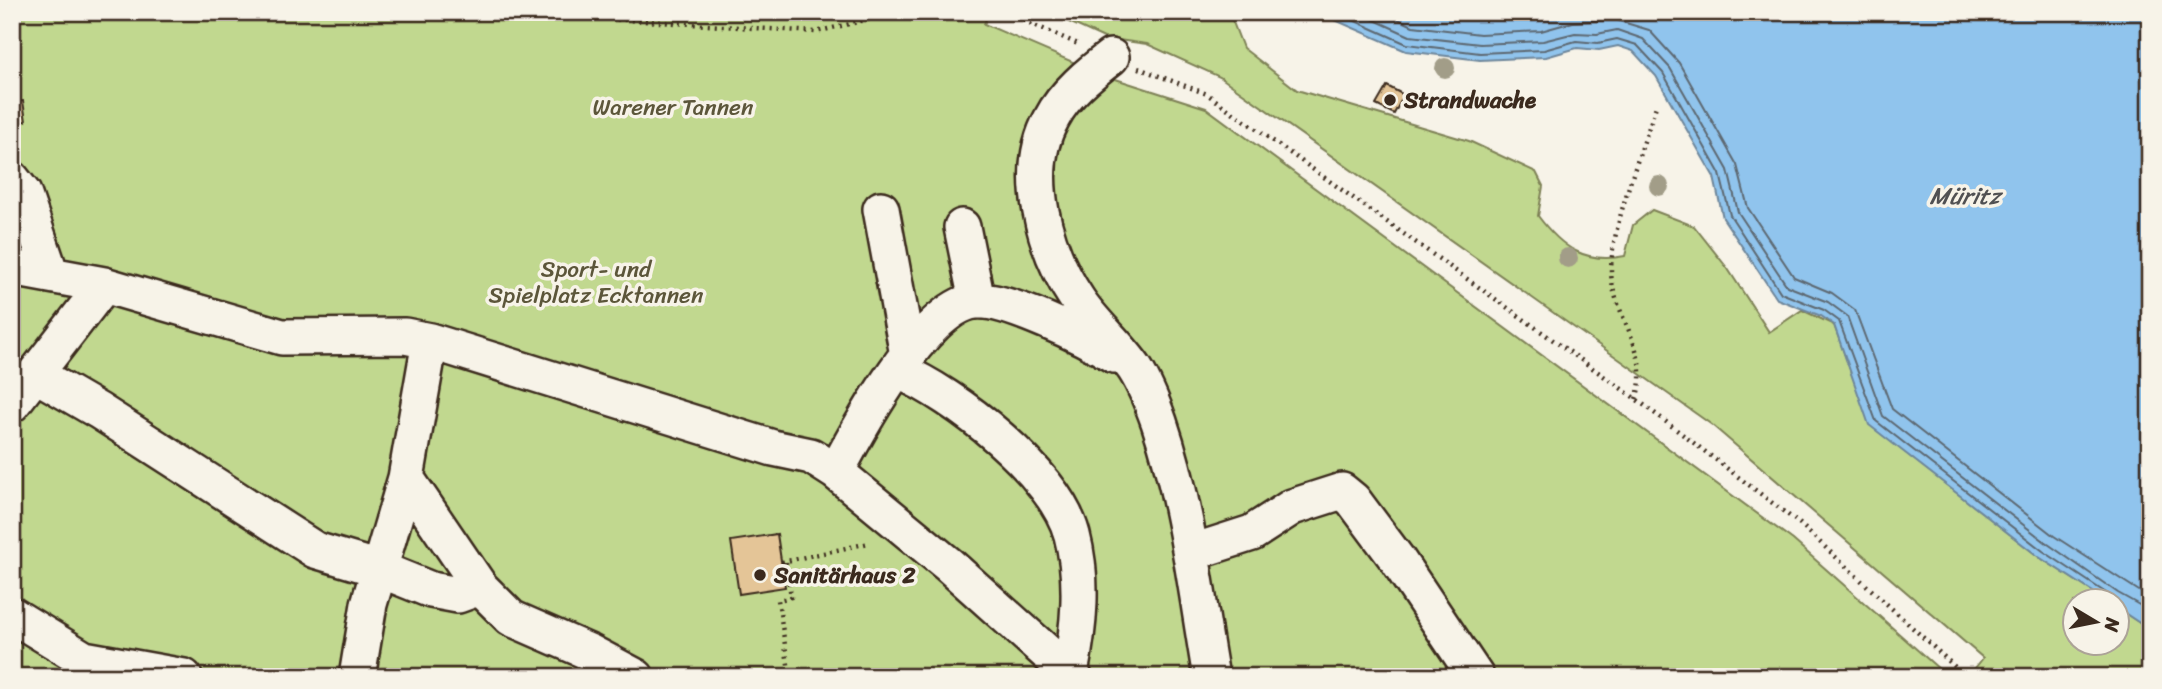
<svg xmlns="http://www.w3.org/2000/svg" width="2162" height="689" viewBox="0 0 2162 689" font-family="Sriracha,sans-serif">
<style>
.green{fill:#c1d88f;stroke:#7e8156;stroke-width:2}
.water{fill:#90c4ed;stroke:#6e869a;stroke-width:2}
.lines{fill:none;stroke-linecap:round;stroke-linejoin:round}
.shore{stroke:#5d6871;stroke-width:2}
.building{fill:#e4c597;stroke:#3b2a1e;stroke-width:2}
.minor-casing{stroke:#3b2a1e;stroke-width:40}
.path{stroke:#3b2a1e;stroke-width:4.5;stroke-dasharray:2 5;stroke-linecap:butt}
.minor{stroke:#f7f3e8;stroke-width:35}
.tree{fill:#a29d88}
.poi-dot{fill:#3b2a1e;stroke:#f7f3e8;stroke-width:2.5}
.labels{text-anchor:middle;stroke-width:7;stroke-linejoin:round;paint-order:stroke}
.poi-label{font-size:23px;font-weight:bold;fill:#3b2a1e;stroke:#f7f3e8;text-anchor:start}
.park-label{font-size:23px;fill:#5c563a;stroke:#f7f3e8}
.water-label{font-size:24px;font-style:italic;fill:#505052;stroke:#f7f3e8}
</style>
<rect width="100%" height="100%" fill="#f7f3e8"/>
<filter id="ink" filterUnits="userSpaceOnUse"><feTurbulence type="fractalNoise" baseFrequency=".0143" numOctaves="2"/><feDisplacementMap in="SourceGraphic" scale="14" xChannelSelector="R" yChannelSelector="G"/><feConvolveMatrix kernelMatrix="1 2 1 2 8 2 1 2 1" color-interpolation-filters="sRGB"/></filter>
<g filter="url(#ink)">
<path class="green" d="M12,12H989L984,24L1103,75L1206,108L1793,540L1948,677H12Z
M1047,12H1229L1243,48L1297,90L1469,141L1536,172L1543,186L1538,216C1562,248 1585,264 1625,256L1633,225L1652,210L1694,226L1728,269L1769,332L1802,310L1834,325L1870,425L2039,557L2107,601L2074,602V644H2116L2117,608L2150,630V677H1968L1983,658L1712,425L1220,77L1147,44L1104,38Z"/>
<path class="water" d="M1325,12H2150V630L2117,608L2116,602L2107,601L2039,557L1869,425L1834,325L1821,316L1777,299L1723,218L1714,177L1656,76L1633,51L1618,46L1599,50L1577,48L1546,57L1480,60L1406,51L1328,17Z"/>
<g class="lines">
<path class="shore" d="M1335,12L1407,44L1480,53L1544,50L1576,41L1598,43L1617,39L1637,45L1663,73L1720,174L1730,215L1781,293L1824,310L1839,321L1876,421L2043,551L2106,593L2110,602
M1357,12L1410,36L1480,44L1543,41L1575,33L1597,34L1617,30L1643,39L1670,68L1728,170L1738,212L1787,286L1828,302L1847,316L1883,416L2048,544L2118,593L2150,611
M1383,12L1413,26L1480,34L1541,31L1573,22L1616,20L1649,30L1679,63L1737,165L1748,208L1794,277L1832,293L1855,310L1892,409L2054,536L2150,598"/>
</g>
<path class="building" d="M1387,86L1404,95L1394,114L1376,105Z
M23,101L26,121L12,123V102Z
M777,534L785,587L739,594L731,541Z"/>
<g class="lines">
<defs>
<path id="minor" d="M1111,57C1090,73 1064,94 1052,118C1021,173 1045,251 1077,299C1093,324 1118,344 1135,369C1144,383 1153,405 1159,422C1187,505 1196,591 1211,677
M12,179L23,193L51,275
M881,209L908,355
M962,227L977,301
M12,268L104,285L282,337L405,336L430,341L773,448L811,456L836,472L949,565L1074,677
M898,371C955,394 1056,474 1072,535C1084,581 1079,628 1070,673
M37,375L99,411L315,550L379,569L431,590L458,595L480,587
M12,404L104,285
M836,472C859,428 924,307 975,301C1006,298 1087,338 1114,355
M406,478L480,587L511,618L589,652L636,677
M1193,552L1252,533L1292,507L1342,491L1353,500L1397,559L1476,677
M12,615L84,659L184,677
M357,677L369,604L406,478L430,341"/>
</defs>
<use href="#minor" class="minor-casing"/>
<path class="path" d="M590,12L613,19L816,32L899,12
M1004,12L1078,44
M1138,68L1207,94L1636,399L1800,524L1966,677
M1636,399C1653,351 1612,316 1611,271C1611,228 1642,150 1656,106
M782,562L869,543
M786,562L791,597L778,600L790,677"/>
<use href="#minor" class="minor"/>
</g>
<g class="tree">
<circle cx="1445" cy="68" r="10"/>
<circle cx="1659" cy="186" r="10"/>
<circle cx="1568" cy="258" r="10"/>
</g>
</g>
<g class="poi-dot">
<circle cx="1390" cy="100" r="7"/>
<circle cx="760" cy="575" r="7"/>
</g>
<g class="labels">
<g class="poi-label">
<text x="1404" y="108">Strandwache</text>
<text x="774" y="583">Sanitärhaus 2</text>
</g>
<g class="park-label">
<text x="673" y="115">Warener Tannen</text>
<text x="596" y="277">Sport- und<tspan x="596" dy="26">Spielplatz Ecktannen</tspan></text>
</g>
<g class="water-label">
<text x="1965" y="204">Müritz</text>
</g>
</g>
<rect width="2162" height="689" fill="none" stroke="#f7f3e8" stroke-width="42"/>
<rect x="21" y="21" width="2120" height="647" fill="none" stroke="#3b2a1e" stroke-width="2.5" filter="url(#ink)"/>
<g transform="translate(2096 622) rotate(100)"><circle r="33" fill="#f7f3e8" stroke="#aca397" stroke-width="2"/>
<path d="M0-5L12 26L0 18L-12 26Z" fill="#3b2a1e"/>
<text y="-10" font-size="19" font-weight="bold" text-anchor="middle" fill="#3b2a1e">N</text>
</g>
</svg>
